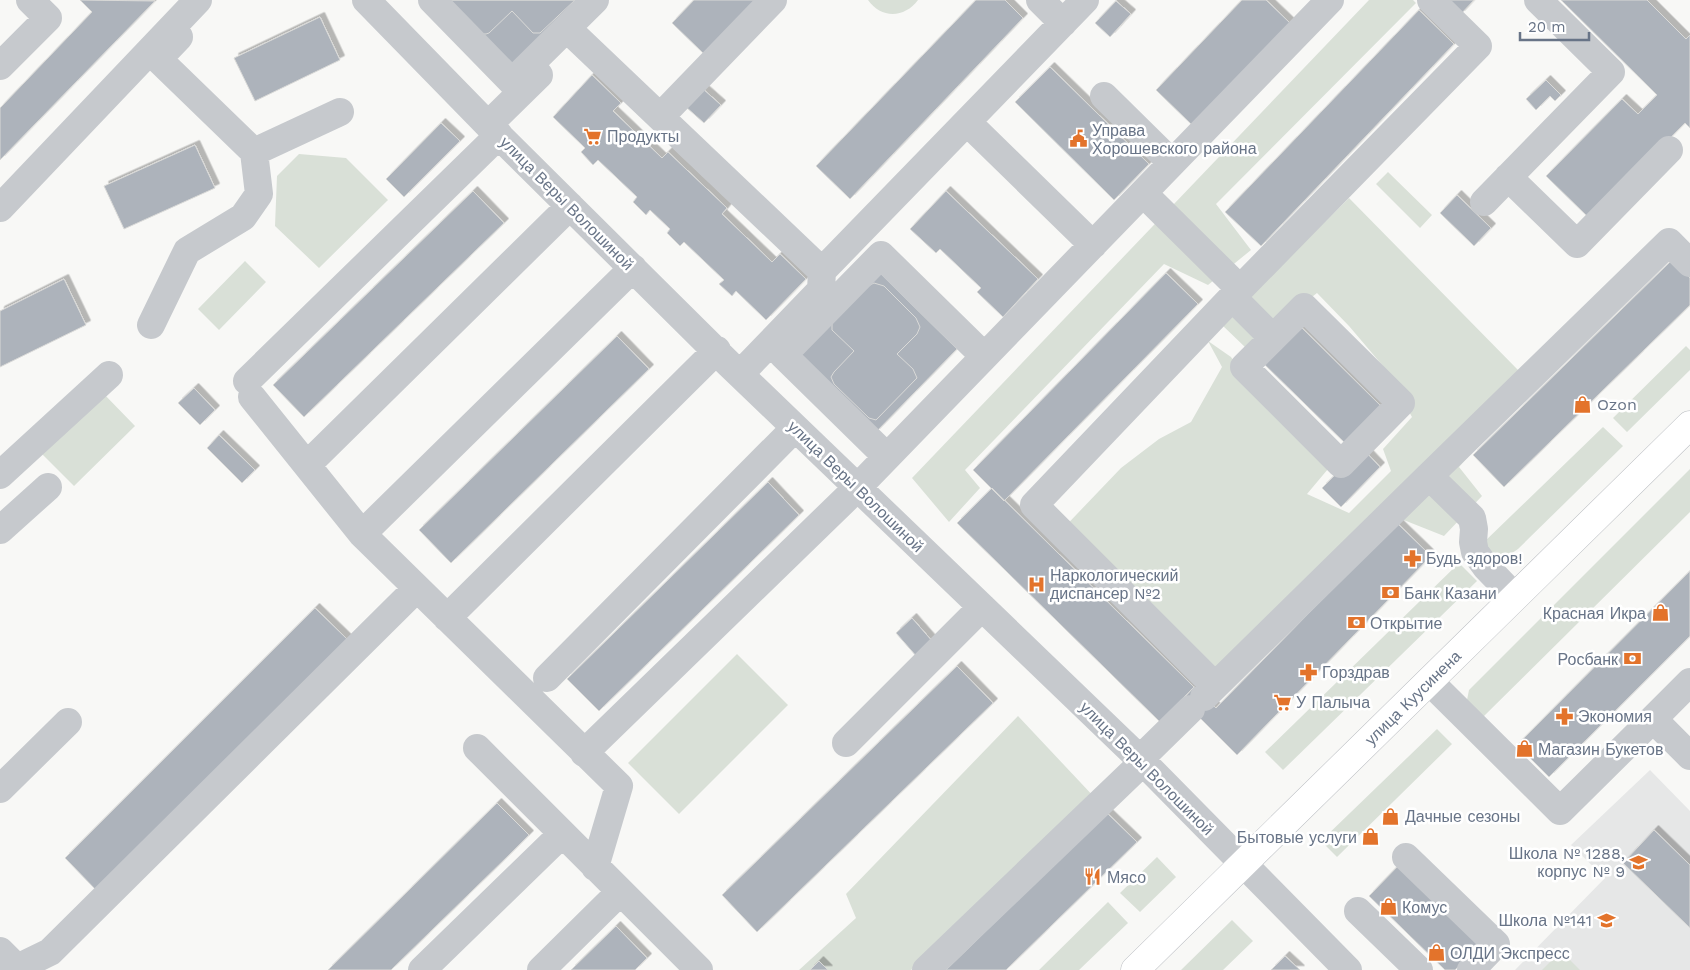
<svg xmlns="http://www.w3.org/2000/svg" width="1690" height="970" viewBox="0 0 1690 970" font-family="'Work Sans',sans-serif">
<style>
.built{fill:#e6e7e7}
.green{fill:#d9e0d7}
.building{fill:#adb3bb;stroke:#dadad8;filter:url(#shadow)}
.lines{fill:none;stroke-linecap:round;stroke-linejoin:round}
.major-casing{stroke:#b9bcc1;stroke-width:29}
.minor{stroke:#c6c9cd;stroke-width:28}
.major{stroke:#fff;stroke-width:28}
.labels{text-anchor:middle;stroke-width:5;stroke-linejoin:round;paint-order:stroke}
.poi-label{font-size:16px;fill:#687487;stroke:#fff;text-anchor:start}
.street-label{font-size:16px;fill:#687487;stroke:#fff}
</style>
<defs>
<filter id="shadow"><feDropShadow dx="4.5" dy="-4.5" stdDeviation="0" flood-color="#0004"/></filter>
</defs>
<rect width="100%" height="100%" fill="#f8f8f6"/>
<path class="built" d="M1650,770L1690,811V970H1515L1605,878L1571,845Z"/>
<path class="green" d="M868,0H918C905,18 881,19 868,0Z
M1369,0H1413L1416,3L1216,204L1251,250L1208,285L1164,264L965,470L980,488L949,522L912,478Z
M299,154L346,158L388,200L319,268L275,226L277,176Z
M1388,172L1432,215L1420,228L1376,184Z
M1349,198L1518,370L1523,395L1459,467L1482,496L1444,536L1376,509L1219,696L1055,537L1121,468L1159,439L1191,422L1222,367L1208,341L1231,357L1254,392L1328,469L1307,494L1349,513L1391,471L1383,449L1412,417L1383,366L1349,326L1317,293L1246,348L1221,324Z
M245,261L266,282L219,330L198,309Z
M1686,346L1690,350V370L1627,432L1613,418Z
M102,392L135,426L74,486L41,453Z
M1603,427L1623,446L1518,549C1502,561 1495,558 1482,544Z
M1690,469V512L1483,717L1467,700L1469,690Z
M1459,563L1477,581L1283,770L1265,752Z
M737,654L788,705L679,814L628,763Z
M1018,716L1096,799L911,970H799L856,918L846,894Z
M1437,729L1452,744L1337,857L1321,841Z
M1157,857L1176,877L1140,912L1120,893Z
M1108,902L1128,923L1079,970H1039Z
M1232,920L1253,941L1223,970H1181Z
M1561,951L1580,970H1542Z"/>
<path class="building" d="M80,0L155,1L0,160V108L92,12Z
M440,0H585L510,73Z
M449,0H575L540,33H533L512,11L489,33L486,34H483Z
M694,0H756L704,54L672,23Z
M976,0H1005L1023,18L850,199L816,166Z
M1242,0H1266L1291,24L1193,126L1156,90Z
M1445,0H1474L1460,15Z
M1561,0H1647L1686,39L1690,35V128L1685,123L1590,219L1546,176L1622,99L1638,114L1657,95Z
M1116,1L1131,14L1110,37L1095,23Z
M1419,10L1454,44L1261,246L1225,212Z
M320,17L340,60L255,101L234,58Z
M1050,67L1149,164L1114,200L1015,102Z
M592,75L621,103L613,111L662,158L668,152L727,208L722,214L772,262L780,254L806,279L766,320L736,291L732,296L719,284L724,280L684,242L680,246L667,233L670,229L650,210L646,215L633,202L637,197L598,160L593,165L581,152L585,148L553,117Z
M1546,80L1561,95L1555,101L1550,96L1536,110L1526,99Z
M703,89L721,105L704,123L686,107Z
M441,123L460,141L404,197L386,179Z
M195,145L215,188L124,229L104,186Z
M473,191L504,223L304,417L273,385Z
M946,191L1038,279L1003,317L977,292L981,288L940,249L936,253L910,229Z
M1457,195L1491,228L1474,246L1440,213Z
M1672,260L1690,278V305L1504,487L1473,455Z
M875,268L957,349L875,433L793,353Z
M1166,273L1198,304L1004,501L973,470Z
M64,279L86,325L0,367V311Z
M874,283L884,286L916,318L920,327L917,334L897,354L913,369L917,378L876,420L869,418L834,384L831,377L834,372L854,351L832,330V323L870,285Z
M1298,324L1385,410L1349,447L1261,361Z
M617,336L649,369L451,563L419,530Z
M194,388L215,410L200,425L178,403Z
M219,435L255,470L242,483L207,448Z
M1362,448L1380,467L1341,507L1322,488Z
M768,482L799,515L599,711L567,679Z
M992,488L1194,687L1160,722L957,523Z
M1397,523L1431,556L1237,755L1182,700L1194,687L1216,708Z
M1690,571V636L1549,777L1517,745Z
M315,608L348,640L97,891L65,858Z
M912,618L933,642L917,657L896,633Z
M957,666L993,703L757,932L722,895Z
M497,803L529,835L508,856L391,970H328Z
M1107,813L1137,842L1006,970H946Z
M1654,830L1690,865V928L1623,863Z
M1399,865L1480,944L1455,970H1445L1369,896Z
M616,926L647,958L635,970H571Z
M1285,956L1300,970H1271Z
M819,961L828,970H810Z"/>
<g class="lines">
<defs>
<g id="major">
<path id="s1" d="M1135,970L1690,425"/>
</g>
</defs>
<use href="#major" class="major-casing"/>
<path class="minor" d="M366,0L488,125L728,363L1140,759L1348,970
M432,0L512,82L595,0
M1040,0L1063,23
M179,37L158,59L254,152
M577,38L822,271
M0,66L48,18L30,0
M1104,96L1172,163
M660,117L773,0
M967,122L1093,245
M488,125L539,75
M1508,177L1577,244L1669,150
M1143,193L1240,289L1478,46L1431,0
M1484,202L1611,72L1538,0
M0,208L198,0
M1232,297L1273,338
M1304,307L1401,403L1341,464L1244,367Z
M151,325L187,251L243,217L259,194L254,152L340,112
M740,374L821,290L822,271L1085,0
M247,381L499,135
M252,397L362,534L619,786L595,867
M887,457L783,355L881,255L984,356
M307,465L570,206
M0,475L109,375
M0,530L48,487
M362,534L633,268
M1514,596L1486,567L1475,552L1473,542L1474,529L1472,518L1429,476L1669,242L1690,263
M447,618L717,350
M547,678L795,428
M1429,681L1560,811L1653,719L1690,756
M1215,686L1034,505L1240,289
M1204,697L1429,476
M1653,719L1690,682
M846,743L982,607
M477,748L699,970
M584,753L857,488L1330,0
M1140,759L1191,709
M0,789L68,722
M1406,857L1496,944L1471,970
M1358,911L1419,970
M0,951L19,970
M17,968L50,952L417,588
M422,970L562,834
M541,970L620,892
M926,970L1143,762"/>
<use href="#major" class="major"/>
</g>
<defs>
<symbol id="supermarket-bare" viewBox="-9 -9 18 18"><path d="M-6-5.5h2.5l.6 2H6L4.5 2H-2.5L-4.4-4H-6ZM-1.5 3.2a1.3 1.3 0 1 0 .1 0ZM3 3.2a1.3 1.3 0 1 0 .1 0Z" fill="#e3732b" stroke="#fff" stroke-width="2.5" paint-order="stroke"/></symbol>
<symbol id="civic-bare" viewBox="-9 -9 18 18"><path d="M-.6-6.5H3V-4.5H.6V-3L4-1V1h2V6H-6V1h2V-1L-.6-3ZM-1.2 2.5V6h2.4V2.5Z" fill="#e3732b" stroke="#fff" stroke-width="2.5" paint-order="stroke"/></symbol>
<symbol id="shop-bare" viewBox="-9 -9 18 18"><path d="M-5-2.5h2.3a2.7 3.5 0 0 1 5.4 0H5L5.5 6h-11ZM-1.5-2.5h3a1.5 2.3 0 0 0-3 0Z" fill="#e3732b" stroke="#fff" stroke-width="2.5" paint-order="stroke"/></symbol>
<symbol id="pharmacy-bare" viewBox="-9 -9 18 18"><path d="M-2-6h4v4h4v4h-4v4h-4v-4h-4v-4h4Z" fill="#e3732b" stroke="#fff" stroke-width="2.5" paint-order="stroke"/></symbol>
<symbol id="hospital-bare" viewBox="-9 -9 18 18"><path d="M-5-5h3v3.5h4V-5h3V5h-3V1.5h-4V5h-3Z" fill="#e3732b" stroke="#fff" stroke-width="2.5" paint-order="stroke"/></symbol>
<symbol id="bank-bare" viewBox="-9 -9 18 18"><path d="M-6-4H6V4H-6ZM0-2.3a2.3 2.3 0 1 0 0 4.6a2.3 2.3 0 1 0 0-4.6Z" fill="#e3732b" stroke="#fff" stroke-width="2.5" paint-order="stroke"/></symbol>
<symbol id="school-bare" viewBox="-9 -9 18 18"><path d="M0-5L7-2L0 1L-7-2ZM-4 1L0 2.5L4 1V4Q0 6-4 4Z" fill="#e3732b" stroke="#fff" stroke-width="2.5" paint-order="stroke"/></symbol>
<symbol id="restaurant-bare" viewBox="-9 -9 18 18"><path d="M-5-6h1v4h1v-4h1v4h1v-4h1v5L-1.5 .5V6h-2V.5L-5-1ZM5-6V6H3V1.5H1.5Q1.5-4 5-6Z" fill="#e3732b" stroke="#fff" stroke-width="2.5" paint-order="stroke"/></symbol>
</defs>
<g fill-rule="evenodd">
<use href="#supermarket-bare" x="580" y="124" width="25" height="25"/>
<use href="#civic-bare" x="1066" y="126" width="25" height="25"/>
<use href="#shop-bare" x="1570" y="392" width="25" height="25"/>
<use href="#pharmacy-bare" x="1400" y="546" width="25" height="25"/>
<use href="#hospital-bare" x="1024" y="572" width="25" height="25"/>
<use href="#bank-bare" x="1378" y="580" width="25" height="25"/>
<use href="#shop-bare" x="1648" y="600" width="25" height="25"/>
<use href="#bank-bare" x="1344" y="610" width="25" height="25"/>
<use href="#bank-bare" x="1620" y="646" width="25" height="25"/>
<use href="#pharmacy-bare" x="1296" y="660" width="25" height="25"/>
<use href="#supermarket-bare" x="1270" y="690" width="25" height="25"/>
<use href="#pharmacy-bare" x="1552" y="704" width="25" height="25"/>
<use href="#shop-bare" x="1512" y="736" width="25" height="25"/>
<use href="#shop-bare" x="1378" y="804" width="25" height="25"/>
<use href="#shop-bare" x="1358" y="824" width="25" height="25"/>
<use href="#school-bare" x="1626" y="850" width="25" height="25"/>
<use href="#restaurant-bare" x="1080" y="864" width="25" height="25"/>
<use href="#shop-bare" x="1376" y="894" width="25" height="25"/>
<use href="#school-bare" x="1594" y="908" width="25" height="25"/>
<use href="#shop-bare" x="1424" y="940" width="25" height="25"/>
</g>
<g class="labels">
<g class="poi-label">
<text x="1092" y="136">Управа<tspan x="1092" dy="18">Хорошевского района</tspan></text>
<text x="607" y="142">Продукты</text>
<text x="1597" y="410">Ozon</text>
<text x="1426" y="564">Будь здоров!</text>
<text x="1050" y="581">Наркологический<tspan x="1050" dy="18">диспансер №2</tspan></text>
<text x="1404" y="599">Банк Казани</text>
<text x="1646" y="619" text-anchor="end">Красная Икра</text>
<text x="1370" y="629">Открытие</text>
<text x="1618" y="665" text-anchor="end">Росбанк</text>
<text x="1322" y="678">Горздрав</text>
<text x="1296" y="708">У Палыча</text>
<text x="1578" y="722">Экономия</text>
<text x="1538" y="755">Магазин Букетов</text>
<text x="1405" y="822">Дачные сезоны</text>
<text x="1357" y="843" text-anchor="end">Бытовые услуги</text>
<text x="1625" y="859" text-anchor="end">Школа № 1288,<tspan x="1625" dy="18">корпус № 9</tspan></text>
<text x="1107" y="883">Мясо</text>
<text x="1402" y="913">Комус</text>
<text x="1592" y="926" text-anchor="end">Школа №141</text>
<text x="1450" y="959">ОЛДИ Экспресс</text>
</g>
<g class="street-label">
<text transform="translate(567 203) rotate(45)" y="6">улица Веры Волошиной</text>
<text transform="translate(856 486) rotate(44)" y="6">улица Веры Волошиной</text>
<text dy="6" stroke="none"><textPath href="#s1" startOffset="389">улица Куусинена</textPath></text>
<text transform="translate(1147 768) rotate(45)" y="6">улица Веры Волошиной</text>
</g>
</g>
<path d="M1520 32v8h69v-8" fill="none" stroke="#687487" stroke-width="2.5"/>
<text x="1528" y="32" font-size="15" fill="#687487" stroke="#ffffff" stroke-width="4" paint-order="stroke">20 m</text>
</svg>
